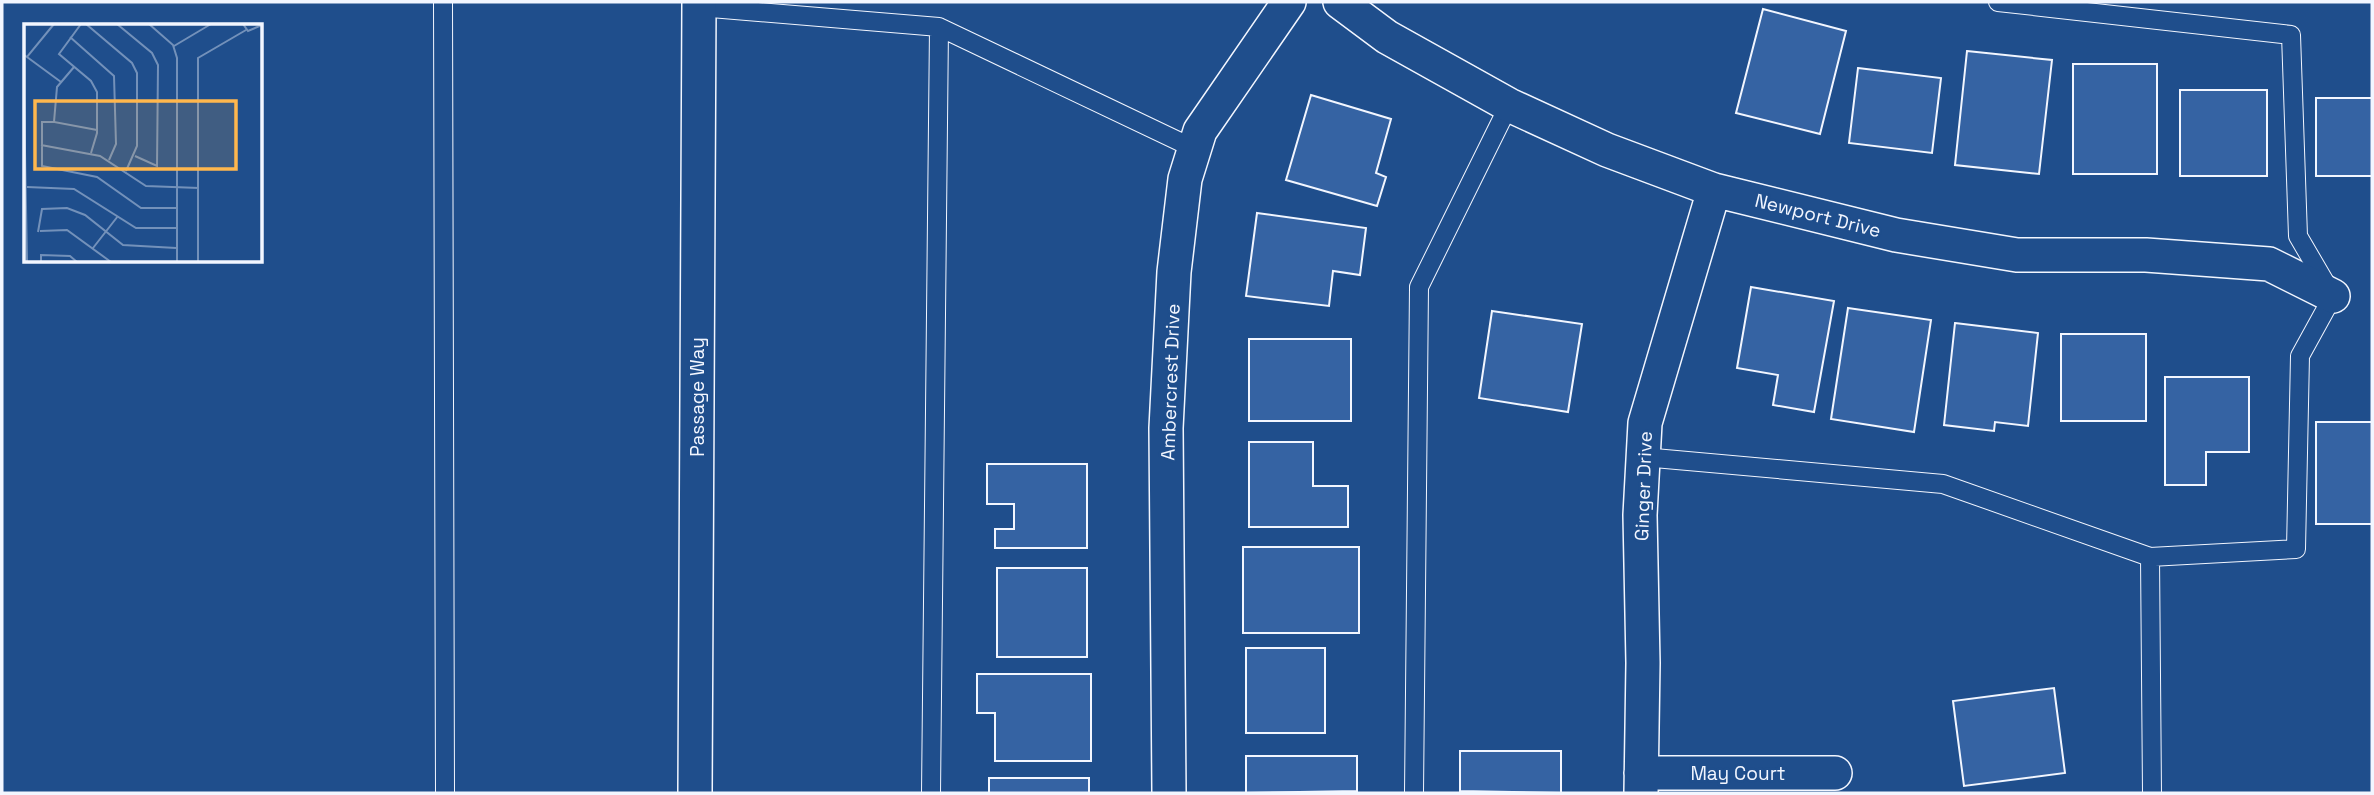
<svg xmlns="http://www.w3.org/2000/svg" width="2374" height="795" viewBox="0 0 2374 795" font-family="'Space Grotesk',sans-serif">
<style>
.building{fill:#3563a3;stroke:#f2f6ff;stroke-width:2}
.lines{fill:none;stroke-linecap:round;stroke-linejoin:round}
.service-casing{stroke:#f2f6ff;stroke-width:20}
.minor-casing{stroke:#f2f6ff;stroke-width:36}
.service{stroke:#1f4e8c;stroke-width:18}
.minor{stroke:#1f4e8c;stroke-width:33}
.labels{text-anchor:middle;stroke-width:5;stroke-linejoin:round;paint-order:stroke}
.street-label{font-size:19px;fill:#f2f6ff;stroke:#1f4e8c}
.inset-road{fill:none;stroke:#7391ba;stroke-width:2}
.view{fill:#ffb74d;fill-opacity:0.15;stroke:#ffb74d;stroke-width:3.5}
.inset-edge{fill:none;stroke:#f2f6ff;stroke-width:3.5}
</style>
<rect width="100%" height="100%" fill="#1f4e8c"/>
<path class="building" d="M1763,9L1846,31L1820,134L1736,113Z
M1967,51L2052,60L2039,174L1955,165Z
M2073,64H2157V174H2073Z
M1858,68L1941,78L1932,153L1849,143Z
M2180,90H2267V176H2180Z
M1311,95L1391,119L1376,173L1386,177L1377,206L1286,180Z
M2316,98H2372V176H2316Z
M1257,213L1366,228L1360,275L1333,271L1329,306L1246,296Z
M1751,287L1834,301L1814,412L1773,405L1778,375L1737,368Z
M1848,308L1931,320L1914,432L1831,419Z
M1492,311L1582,324L1568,412L1479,398Z
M1955,323L2038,333L2028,426L1995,422L1994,431L1944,425Z
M2061,334H2146V421H2061Z
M1249,339H1351V421H1249Z
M2165,377H2249V452H2206V485H2165Z
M2316,422H2372V524H2316Z
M1249,442H1313V486H1348V527H1249Z
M987,464H1087V548H995V529H1014V504H987Z
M1243,547H1359V633H1243Z
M997,568H1087V657H997Z
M1246,648H1325V733H1246Z
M977,674H1091V761H995V713H977Z
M2054,688L2065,773L1964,786L1953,701Z
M1460,751H1561V793L1460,791Z
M1246,756H1357V791L1246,793Z
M989,778H1089V793H989Z"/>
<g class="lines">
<defs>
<path id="service" d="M443,2L445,793
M1998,2L2291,35L2298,236L2333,296L2300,356L2296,549L2150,557
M699,7L939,27
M1643,457L1943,484L2150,557L2152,793
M931,793L939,27L1195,149
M1414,793L1419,287L1509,105"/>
<path id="minor" d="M1340,2L1387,37L1509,105L1607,150L1714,190L1896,235L2017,255H2146L2269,264L2333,296
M1641,773H1835
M695,793L699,2
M1169,793L1166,428L1174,272L1185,179L1200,131L1289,2
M1641,793L1643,663L1640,515L1645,423L1714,190"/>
</defs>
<use href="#service" class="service-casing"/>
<use href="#minor" class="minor-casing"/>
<use href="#service" class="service"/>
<use href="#minor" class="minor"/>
</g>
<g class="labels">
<g class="street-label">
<text transform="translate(1818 215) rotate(14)" y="7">Newport Drive</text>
<text transform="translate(1170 382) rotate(-88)" y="7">Ambercrest Drive</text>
<text transform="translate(697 397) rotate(-90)" y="7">Passage Way</text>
<text transform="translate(1643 486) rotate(-88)" y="7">Ginger Drive</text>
<text x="1738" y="780">May Court</text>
</g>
</g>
<g transform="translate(24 24)">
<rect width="238" height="238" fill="#1f4e8c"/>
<path class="inset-road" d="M57,0L35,30L67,57L73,68V109L67,129M62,0L108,39L113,49V122L102,147M93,0L128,29L134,41L133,142L111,132M125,0L149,21L153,34V238M219,0L224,7L238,1M46,13L90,52L92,120L85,136M150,22L187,0M0,31L3,33L30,0M3,33L37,58M50,43L33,63L30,98L73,106M0,72L3,238M30,98H18V142L73,153L117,184H153M17,121L76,132L122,162L175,164M3,163L50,165L112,204H153M16,207L43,206L87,238M14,208L18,185L43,184L61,191L99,221L152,224M69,224L94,192M17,238V231L46,232L53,238M174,238V34L222,6"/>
<path class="view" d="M11,77H212V145H11Z"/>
<rect width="238" height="238" class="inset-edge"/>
</g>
<rect width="2374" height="795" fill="none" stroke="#f2f6ff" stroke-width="7"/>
</svg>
